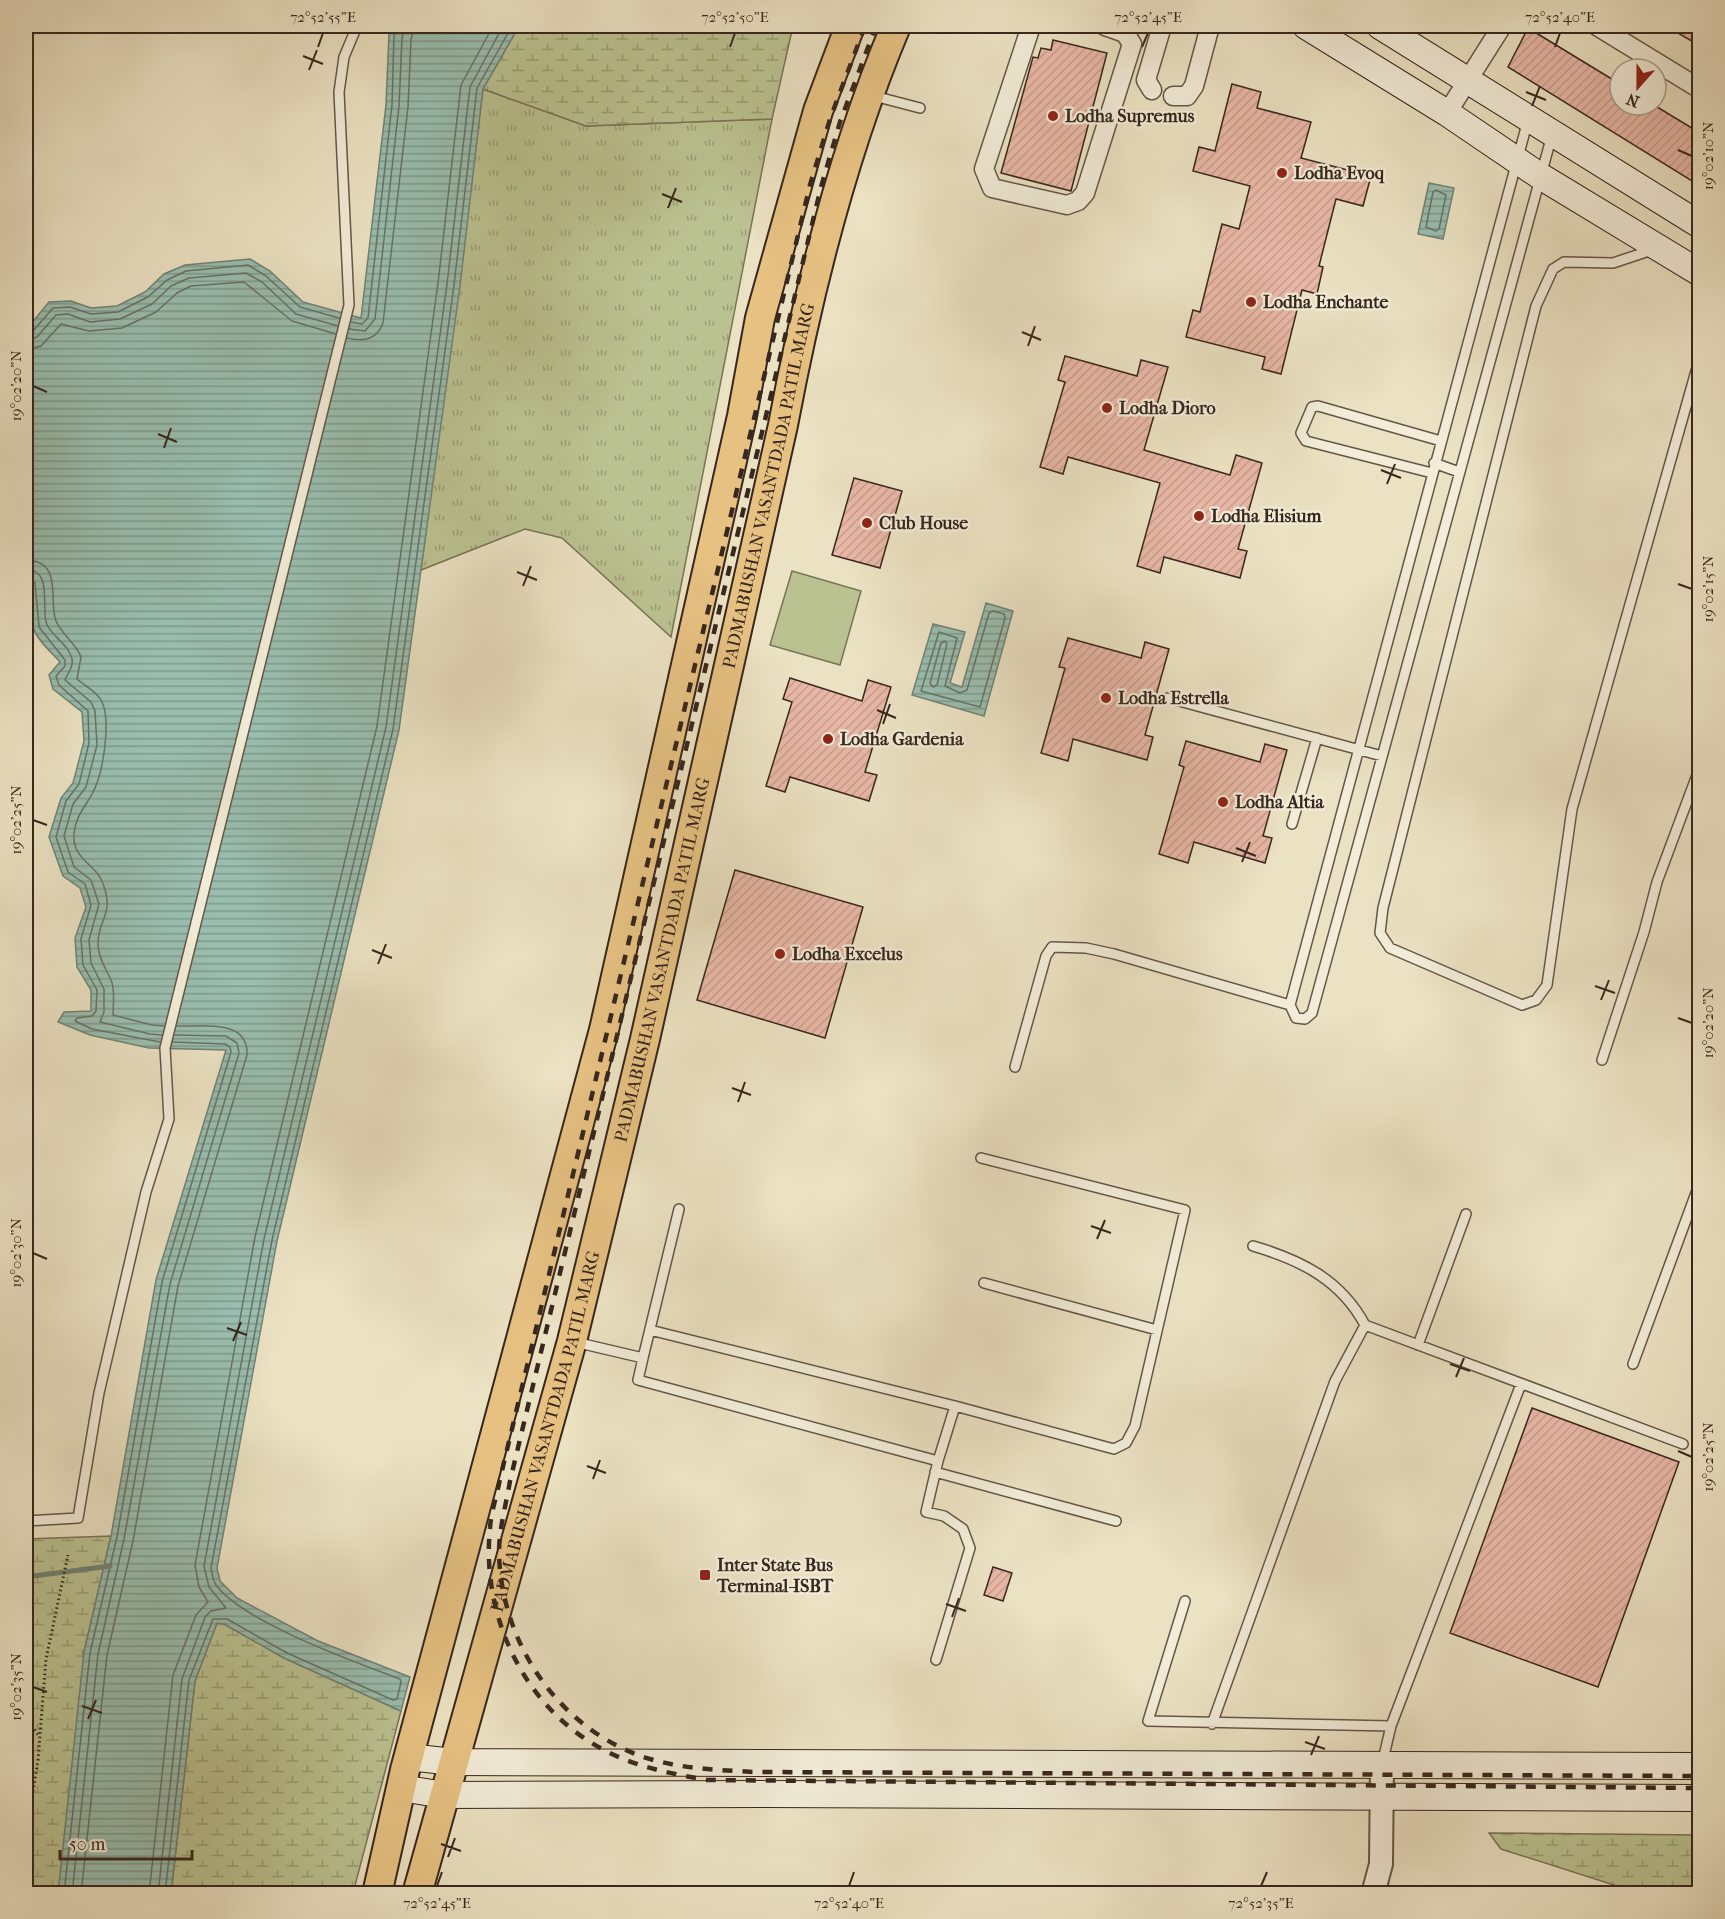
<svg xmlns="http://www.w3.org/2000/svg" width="1725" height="1919" viewBox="0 0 1725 1919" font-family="'IM FELL French Canon',serif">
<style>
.grass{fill:url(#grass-tufts);stroke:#7a7457;stroke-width:1.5}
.wetland{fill:url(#wetland-marsh);stroke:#7a7457;stroke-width:1.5}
.pitch{fill:#bbc291;stroke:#7a7457;stroke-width:1.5}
.water{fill:url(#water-rules);stroke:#728275;stroke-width:1.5}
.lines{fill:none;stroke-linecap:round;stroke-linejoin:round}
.shore{stroke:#687266;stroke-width:1.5}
.stream{stroke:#728275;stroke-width:5}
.building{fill:url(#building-hatch);stroke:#38271d;stroke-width:1.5}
.service-casing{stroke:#655646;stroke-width:12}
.minor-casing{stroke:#655646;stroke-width:21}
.tertiary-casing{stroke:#655646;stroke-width:26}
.secondary-casing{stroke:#38271d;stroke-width:28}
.primary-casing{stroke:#38271d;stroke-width:32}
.path{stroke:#38271d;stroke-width:3;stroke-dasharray:1.5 3;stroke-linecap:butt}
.service{stroke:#f2ecd8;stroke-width:9}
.minor{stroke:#f2ecd8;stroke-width:18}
.tertiary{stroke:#f2ecd8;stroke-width:22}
.secondary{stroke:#f2ecd8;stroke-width:26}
.primary{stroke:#e6c182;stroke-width:28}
.rail{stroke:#38271d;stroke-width:4.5;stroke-dasharray:10 10;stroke-linecap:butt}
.ticks{fill:none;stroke:#38271d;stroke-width:2}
.poi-dot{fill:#8f2418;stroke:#f2ecd8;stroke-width:2}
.labels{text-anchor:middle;stroke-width:4.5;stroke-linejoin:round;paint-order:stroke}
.poi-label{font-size:18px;font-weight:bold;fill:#38271d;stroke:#f2ecd8;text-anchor:start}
.street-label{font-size:18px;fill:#38271d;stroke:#f2ecd8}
.neatline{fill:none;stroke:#38271d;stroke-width:2}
.ticks-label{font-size:15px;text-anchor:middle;fill:#38271d}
</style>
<defs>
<pattern id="grass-tufts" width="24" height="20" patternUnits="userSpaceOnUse" patternTransform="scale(1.5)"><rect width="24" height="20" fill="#bbc291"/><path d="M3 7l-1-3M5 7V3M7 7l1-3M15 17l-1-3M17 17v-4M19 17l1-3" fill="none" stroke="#999e76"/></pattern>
<pattern id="wetland-marsh" width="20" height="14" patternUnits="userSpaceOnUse" patternTransform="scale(1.5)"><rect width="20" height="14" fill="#bbc291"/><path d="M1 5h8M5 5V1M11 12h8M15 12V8" fill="none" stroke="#999e76"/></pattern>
<pattern id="water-rules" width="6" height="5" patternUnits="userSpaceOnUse" patternTransform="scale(1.5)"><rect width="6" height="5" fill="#99beaf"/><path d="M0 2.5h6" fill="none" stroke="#7e9a8e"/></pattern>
<pattern id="building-hatch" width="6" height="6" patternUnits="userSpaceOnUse" patternTransform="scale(1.5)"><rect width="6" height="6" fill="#e8b7a6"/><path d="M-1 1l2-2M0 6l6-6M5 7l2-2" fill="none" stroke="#c89d8e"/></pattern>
</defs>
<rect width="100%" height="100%" fill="#ebe2c3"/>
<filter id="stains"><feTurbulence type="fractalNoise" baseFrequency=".00333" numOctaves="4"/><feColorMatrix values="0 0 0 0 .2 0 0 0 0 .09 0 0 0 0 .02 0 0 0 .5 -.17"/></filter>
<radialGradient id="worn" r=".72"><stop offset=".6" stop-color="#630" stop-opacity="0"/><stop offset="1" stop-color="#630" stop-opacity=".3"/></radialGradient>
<path class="grass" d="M483,89L586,126L772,119L671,637L562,538L525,529L421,570Z"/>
<path class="wetland" d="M519,26H793L772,119L586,126L483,89Z
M111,1536L84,1652L69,1893H26V1539Z
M217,1623L224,1624L284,1658L401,1711L353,1893L171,1894L195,1681Z
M1489,1833L1699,1835V1893H1639L1501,1849Z"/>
<path class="pitch" d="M792,571L861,591L840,665L770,645Z"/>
<path class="water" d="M393,26H519L483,89L460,286L399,730L277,1241L217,1568L220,1581L237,1598L318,1641L410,1677L401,1711L284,1658L224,1624L217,1623L195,1681L171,1893H58L84,1652L111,1536L156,1280L226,1050L149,1048L90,1035L58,1022L64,1012L91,1011V990L77,967L75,938L86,907L80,888L63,876L49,837L61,798L73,783L84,741L82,712L53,689L49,675L60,662C52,653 36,639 33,627C29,611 37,593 26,580V330L49,302L71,301L91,308L117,306L145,292L164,274L185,265L250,259L270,271L303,302L361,318L386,105L389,34Z
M1429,183L1454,188L1443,239L1418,234Z
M986,603L1013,611L984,716L912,695L933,624L965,632L950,683L962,687Z"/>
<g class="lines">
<path class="shore" d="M1436,190L1446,195L1439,229L1436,231L1426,227L1433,192Z
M351,322L362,324L368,318L392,105L394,36L398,26
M349,329L365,331L375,319L399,106L402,38L405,26
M26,334L32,332L53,308L70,307L91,314L118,312L148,297L167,280L186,271L248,265L266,276L300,307L339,318
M347,338C363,342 377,340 383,323L408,107L411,40L414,26
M26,341L37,337L56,315L68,314L90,322L120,319L152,304L171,286L189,278L246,273L262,282L296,314L338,326
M26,350L41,346L61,324L89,331L122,328L156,312L177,293L191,286L244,282L292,321L336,334
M26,560C64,561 48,601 56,621C62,635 76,643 81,657L77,679C85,686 96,691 101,700C112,719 103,775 92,794C85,807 75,817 74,834C72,858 94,864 101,879C117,915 97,918 98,945C99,961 107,969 112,983C115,993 113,1005 113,1015L152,1025L164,1026
M26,569C54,570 40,608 47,625C53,637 69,645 72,659C74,668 67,673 65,680L91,702L95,711L97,745L86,787L73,804L64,836L74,867L91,880L99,904L89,940L91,963L104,989V1012L100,1022L150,1034L162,1035
M26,576L31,578L35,583L39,627L65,660V666L56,676L59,685L88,711L89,743L79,784L66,801L56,837L68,872L85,884L91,905L81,939L83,965L97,990L96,1011L92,1016L77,1018L75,1021L92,1029L160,1042
M993,611L1004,614L1005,618L980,707L921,691L939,632L957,638L945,686L960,693L967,690L989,613Z
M945,641L947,644L937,685L933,687L930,683L941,643Z
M64,1894L90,1653L117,1537L162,1282L231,1052L230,1047L225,1044L173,1042
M72,1894L98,1654L124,1539L170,1284L239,1053L237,1043L226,1036L174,1035
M81,1894L107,1655L133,1541L178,1286L247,1055C249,1018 201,1027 177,1026
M149,1894L173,1675L196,1615L208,1602L199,1587L195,1565L255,1237L377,726L438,283L461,85L493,26
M158,1894L182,1679L205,1617L211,1611L226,1608L209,1587L204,1566L264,1239L386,727L447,284L470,87L503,26
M165,1894L189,1680L213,1619H227L287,1653L393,1700L397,1699L401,1682L400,1679C355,1662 243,1622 216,1585C213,1581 212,1573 211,1568L272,1240L393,729L454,285L477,88L512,26"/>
<path class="stream" d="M26,1577L110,1566"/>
</g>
<path class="building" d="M1666,26H1700V46Z
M1528,28L1620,84V105H1654L1700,133V186L1508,67Z
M1053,40L1107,53L1071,191L1001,173L1033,57L1038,58L1041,48L1051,50Z
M1232,84L1261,92L1257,108L1311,122L1301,158L1371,176L1363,206L1336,199L1319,266L1323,267L1317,294L1302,290L1281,374L1262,369L1265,357L1186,337L1193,310L1200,312L1222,224L1239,229L1250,186L1193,171L1199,147L1215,151Z
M1065,356L1137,376L1141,360L1168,367L1144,450L1230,475L1236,455L1262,463L1238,549L1247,551L1240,578L1164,557L1160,573L1137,566L1160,483L1068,457L1063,474L1040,467L1065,382L1058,380Z
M854,478L902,491L880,568L832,555Z
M1068,638L1141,658L1145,642L1169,649L1145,735L1153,737L1147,760L1073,739L1068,761L1041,753L1065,668L1059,667Z
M790,678L862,701L868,680L891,687L865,772L877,775L869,801L790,777L785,792L766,786L792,702L783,699Z
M1186,741L1260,762L1265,744L1287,750L1263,836L1272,838L1265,863L1194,842L1188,863L1159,854L1184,767L1179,765Z
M735,870L863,907L825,1038L697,1000Z
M1532,1408L1679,1462L1598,1687L1450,1633Z
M993,1567L1012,1573L1003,1601L984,1595Z"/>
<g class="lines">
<defs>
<path id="service" d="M874,96L920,108
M1528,120L1290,1005L1296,1018L1305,1019L1312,1013L1552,135
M1652,250L1613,263L1564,262L1553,269L1536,306L1383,908L1380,933L1390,948L1522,1005L1536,1000L1547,985L1572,809L1700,357
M1434,463L1459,472
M1432,473L1306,441L1301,433L1312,407L1318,406L1441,441
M1168,698L1382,756
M1292,824L1317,738
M1602,1060L1644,932L1657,882L1700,767
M1015,1067L1046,956L1052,947L1086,948L1114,954L1290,1005
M1253,1246C1301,1260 1341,1280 1365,1325L1683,1444
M984,1283L1157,1330
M650,1330L955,1406L938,1461
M575,1342L643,1358L679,1209
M1418,1345L1466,1214
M643,1358L638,1380L938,1461L926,1512L944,1516L963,1529L970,1548L936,1660
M1633,1364L1700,1182
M955,1406L1114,1449L1126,1443L1135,1426L1185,1210L981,1158
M935,1472L1116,1521
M26,1521L78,1518L99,1393L146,1192L169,1119L165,1048L349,305L339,92L344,57L357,26
M1185,1601L1148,1721L1391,1726
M1212,1724L1335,1381L1365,1325
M1382,1764L1391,1726L1521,1384
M422,1891L455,1894
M1200,1894H1237"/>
<path id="minor" d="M1031,26L984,169L992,188L1067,205L1078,201L1085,193L1132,44L1125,33L1105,26
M1597,26L1700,89
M1152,90L1146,80L1162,26
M1173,96H1187L1194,86L1210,26
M1447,113L1502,26"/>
<path id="tertiary" d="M1373,1894L1381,1864L1382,1764"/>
<path id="secondary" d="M1306,26L1447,113L1540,176L1700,273
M1380,26L1700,225
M409,1757L453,1762L1700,1766
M401,1788L444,1795L761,1794L1700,1798"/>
<g id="primary">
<path d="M377,1894L405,1770L604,1030L742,416L760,318L818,111L850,26"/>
<path id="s1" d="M417,1894L572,1341L645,1039L783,425C808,292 843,151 896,26"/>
</g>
</defs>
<use href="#service" class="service-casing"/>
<use href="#minor" class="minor-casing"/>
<use href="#tertiary" class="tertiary-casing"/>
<use href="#secondary" class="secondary-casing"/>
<use href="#primary" class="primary-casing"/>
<path class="path" d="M26,1719L39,1736
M26,1836L38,1760L46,1659L68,1555"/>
<use href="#service" class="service"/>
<use href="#minor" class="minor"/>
<use href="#tertiary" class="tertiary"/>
<use href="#secondary" class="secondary"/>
<use href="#primary" class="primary"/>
<path class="rail" d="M865,26L830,119L810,185L500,1479C497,1495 491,1512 490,1528C481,1617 525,1710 606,1751C637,1767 672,1774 707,1780L1700,1788
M876,26L840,122L821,187L510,1481C506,1505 499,1529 499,1553C501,1645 561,1732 650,1759C684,1769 719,1770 754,1772L1700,1776"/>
</g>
<path class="ticks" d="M318,47L323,33M730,47L735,33M1142,47L1148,33M1555,47L1560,33M303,56L323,64M309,70L317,50M1526,92L1546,100M1532,106L1540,86M1678,150L1692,156M662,194L682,202M668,208L676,188M1022,332L1041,340M1028,346L1035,326M33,386L47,392M158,434L177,442M164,448L171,428M1381,470L1401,478M1387,484L1395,464M517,572L537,580M1678,584L1692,589M523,586L531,566M877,710L896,718M883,724L890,704M33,820L47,825M1236,848L1256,856M1242,862L1250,842M372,950L392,958M378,964L386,944M1595,986L1615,993M1601,1000L1609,980M1678,1018L1692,1023M732,1088L751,1095M738,1102L745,1082M1091,1226L1111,1233M1097,1239L1105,1220M33,1253L47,1259M227,1328L247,1335M233,1341L241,1322M1450,1364L1470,1371M1456,1377L1464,1358M1678,1451L1692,1457M587,1466L606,1473M593,1479L600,1460M946,1604L966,1611M952,1617L959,1598M33,1687L47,1692M82,1706L102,1713M88,1719L96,1700M1305,1742L1325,1749M1311,1755L1319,1736M441,1844L461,1851M448,1857L455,1838M437,1886L442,1872M849,1886L854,1872M1261,1886L1267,1872"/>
<g class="poi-dot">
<circle cx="1053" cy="116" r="6"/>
<circle cx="1282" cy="173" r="6"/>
<circle cx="1251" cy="302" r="6"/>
<circle cx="1107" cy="408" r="6"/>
<circle cx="1199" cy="516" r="6"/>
<circle cx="867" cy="523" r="6"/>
<circle cx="1106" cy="698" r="6"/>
<circle cx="828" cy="739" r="6"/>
<circle cx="1223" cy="802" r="6"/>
<circle cx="780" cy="954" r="6"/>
<rect x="699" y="1569" width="12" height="12" rx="3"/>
</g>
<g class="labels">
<g class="poi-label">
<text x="1065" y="122">Lodha Supremus</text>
<text x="1294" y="179">Lodha Evoq</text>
<text x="1263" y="308">Lodha Enchante</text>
<text x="1119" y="414">Lodha Dioro</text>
<text x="1211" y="522">Lodha Elisium</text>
<text x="879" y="529">Club House</text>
<text x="1118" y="704">Lodha Estrella</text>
<text x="840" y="745">Lodha Gardenia</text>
<text x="1235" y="808">Lodha Altia</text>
<text x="792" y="960">Lodha Excelus</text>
<text x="717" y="1571">Inter State Bus<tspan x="717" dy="21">Terminal-ISBT</tspan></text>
</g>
<g class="street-label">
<text dy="6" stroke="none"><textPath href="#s1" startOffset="1452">PADMABUSHAN VASANTDADA PATIL MARG</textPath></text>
<text dy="6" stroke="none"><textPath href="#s1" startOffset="966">PADMABUSHAN VASANTDADA PATIL MARG</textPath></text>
<text dy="6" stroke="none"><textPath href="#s1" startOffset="480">PADMABUSHAN VASANTDADA PATIL MARG</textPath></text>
</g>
</g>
<rect width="1725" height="1919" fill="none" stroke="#ebe2c3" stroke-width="66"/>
<g transform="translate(1638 87) rotate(201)"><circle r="28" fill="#f2ecd8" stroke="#a89d8d" stroke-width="1.5"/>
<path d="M0-4.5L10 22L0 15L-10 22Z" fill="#8f2418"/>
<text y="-9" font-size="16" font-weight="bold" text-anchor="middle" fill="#38271d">N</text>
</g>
<path d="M60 1850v9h132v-9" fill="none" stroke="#38271d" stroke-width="3"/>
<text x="69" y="1850" font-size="18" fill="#38271d" stroke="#f2ecd8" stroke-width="4.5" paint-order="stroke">50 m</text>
<rect x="33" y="33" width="1659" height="1853" class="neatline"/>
<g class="ticks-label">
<text x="323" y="22">72°52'55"E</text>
<text x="735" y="22">72°52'50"E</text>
<text x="1148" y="22">72°52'45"E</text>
<text x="1560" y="22">72°52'40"E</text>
<text transform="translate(1708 156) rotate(-90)" y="5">19°02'10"N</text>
<text transform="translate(16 386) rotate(-90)" y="5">19°02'20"N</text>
<text transform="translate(1708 589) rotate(-90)" y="5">19°02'15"N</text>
<text transform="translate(16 820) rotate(-90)" y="5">19°02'25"N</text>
<text transform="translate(1708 1023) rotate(-90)" y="5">19°02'20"N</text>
<text transform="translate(16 1253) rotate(-90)" y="5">19°02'30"N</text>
<text transform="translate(1708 1457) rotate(-90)" y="5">19°02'25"N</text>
<text transform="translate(16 1687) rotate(-90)" y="5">19°02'35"N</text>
<text x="437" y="1908">72°52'45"E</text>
<text x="849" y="1908">72°52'40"E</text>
<text x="1261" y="1908">72°52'35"E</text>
</g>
<rect width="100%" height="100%" filter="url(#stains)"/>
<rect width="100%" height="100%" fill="url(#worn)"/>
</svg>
